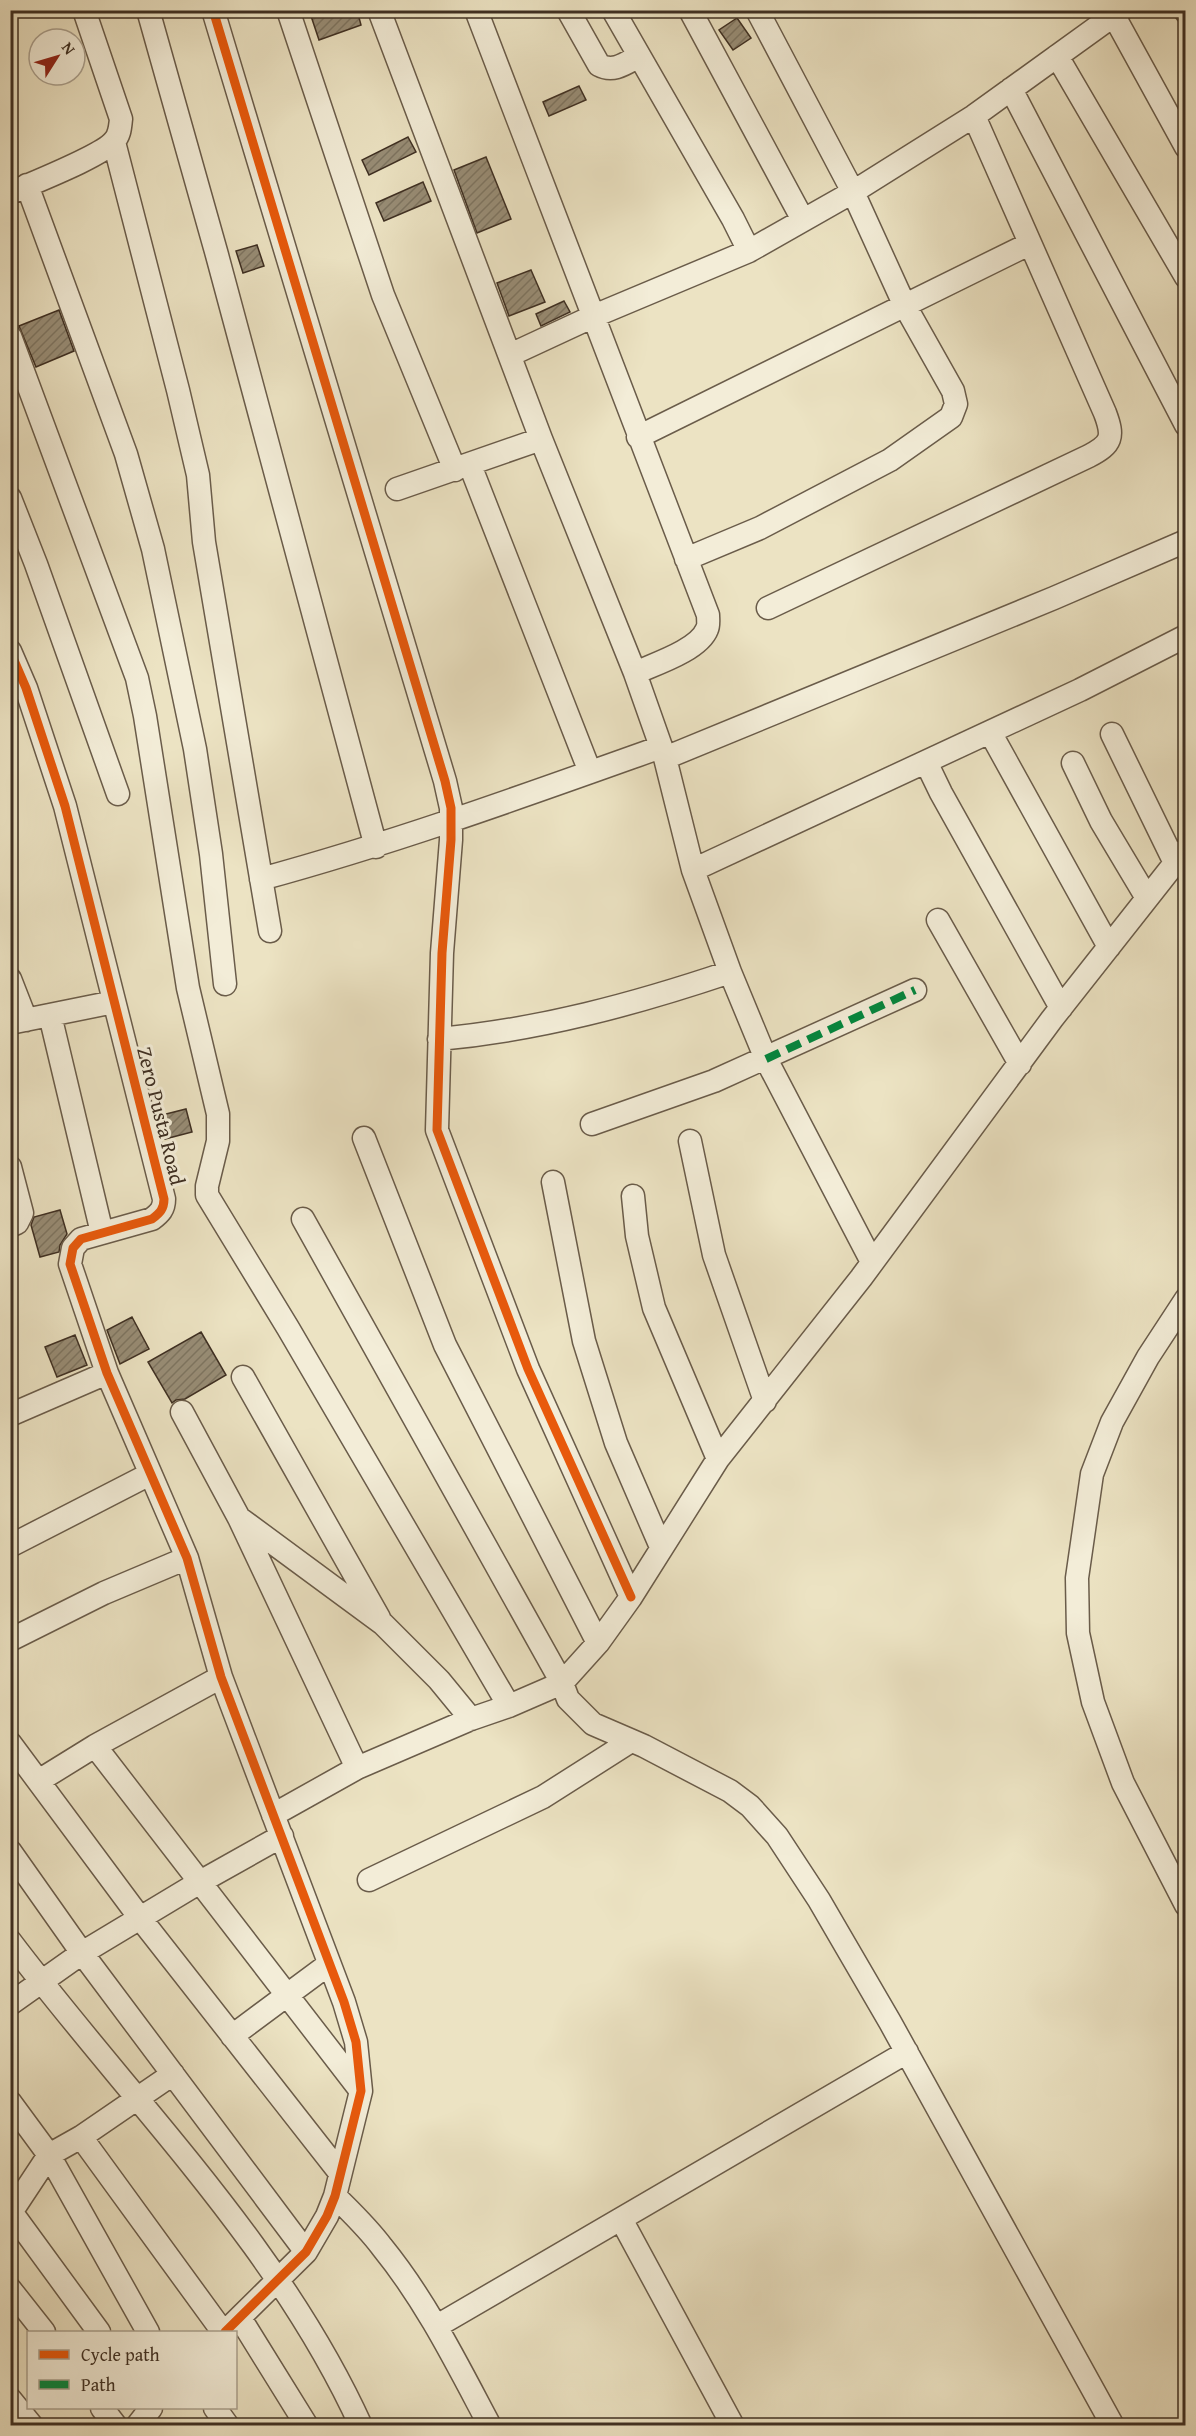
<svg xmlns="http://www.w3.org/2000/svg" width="1196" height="2436" viewBox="0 0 1196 2436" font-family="'Gentium Book Plus',serif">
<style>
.building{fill:url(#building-hatch);stroke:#3e2f22;stroke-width:1.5}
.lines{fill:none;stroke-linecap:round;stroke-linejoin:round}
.minor-casing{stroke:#6a5c4a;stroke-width:25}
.minor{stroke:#f3edd8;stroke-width:22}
.quiet{stroke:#00873e;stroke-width:8;stroke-dasharray:15 8;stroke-linecap:butt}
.cycleway-casing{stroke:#f3edd8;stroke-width:13}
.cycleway{stroke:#e8590c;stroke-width:9}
.labels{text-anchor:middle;stroke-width:6;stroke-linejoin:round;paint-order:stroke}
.street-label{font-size:21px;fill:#3e2f22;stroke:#f3edd8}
</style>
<defs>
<pattern id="building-hatch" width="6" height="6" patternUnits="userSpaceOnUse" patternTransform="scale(1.5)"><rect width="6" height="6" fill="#988d76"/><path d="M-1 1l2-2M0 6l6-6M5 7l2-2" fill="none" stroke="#7d7460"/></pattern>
</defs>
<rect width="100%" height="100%" fill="#ece3c3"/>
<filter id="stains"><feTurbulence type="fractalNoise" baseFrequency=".00333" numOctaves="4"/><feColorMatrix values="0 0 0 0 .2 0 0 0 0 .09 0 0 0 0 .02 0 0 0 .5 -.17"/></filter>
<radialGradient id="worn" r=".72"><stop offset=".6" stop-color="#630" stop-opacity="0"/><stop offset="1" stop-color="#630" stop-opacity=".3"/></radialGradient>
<path class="building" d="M309,10H357L361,25L319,40Z
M737,18L751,38L733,50L719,30Z
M579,86L586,100L549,116L543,102Z
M408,137L416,152L369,175L362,160Z
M486,157L511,219L477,233L454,170Z
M423,182L431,201L384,221L376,203Z
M257,245L264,266L243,273L236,251Z
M531,270L545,302L509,316L497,283Z
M564,301L570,312L541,326L536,314Z
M59,310L74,351L36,367L19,326Z
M186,1109L192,1132L165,1139L158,1116Z
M60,1210L67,1234L60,1245L59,1252L40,1257L31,1225L34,1217Z
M132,1317L149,1349L120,1364L107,1330Z
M201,1332L226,1375L185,1399L176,1400L172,1403L148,1362Z
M75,1335L87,1365L57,1377L45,1347Z"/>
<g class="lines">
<defs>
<path id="minor" d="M148,10L217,255L376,847
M213,10L445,781L451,808V840L442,953L437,1130L528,1369L631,1597
M288,10L383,295L455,470
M379,10L541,439L635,673L665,758L693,870L730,972L766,1059L872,1262
M476,10L708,615C708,619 709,625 707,629C699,650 655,664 635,673
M568,10L599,65C614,73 626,63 639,56
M613,10L733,219L749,251
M690,10L803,220
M1185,10L1186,12
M1114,16L1186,147
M1057,56L1186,277
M1011,89L1186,425
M114,142L178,390L198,475L204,542L270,931
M27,185L126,454L153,549L195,749L211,854L225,984
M10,193C32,183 102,156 114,141C120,135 120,127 121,119L84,10
M10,336L137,678L145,716L188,988L218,1114V1141L207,1186V1195L288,1328L509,1706
M510,355L594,316L749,251L853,192L974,116L1121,10
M638,437L1029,244
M470,465L590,772
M397,489L541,439
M10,498L36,564L118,794
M686,559L760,528L890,460L951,417L956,404L953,391L904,304L853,192L757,10
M768,608L1089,456C1112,444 1114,437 1105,413L974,116
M10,651L26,688L65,806L164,1199C164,1209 160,1213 152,1219L81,1239L73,1248L70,1264L107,1373L187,1558L221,1677L344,2002L356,2042L361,2091L335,2196L327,2216L306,2252L225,2332
M990,732L1109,947
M1112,734L1175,863
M665,758L1054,598L1186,541
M926,762L941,793L1061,1008
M1073,763L1101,821L1147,898
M693,870L1080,690L1186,636
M261,879C397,842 529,794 661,747
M938,920L1020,1064
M10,979L26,1020
M50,1015L102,1233
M10,1023L114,1002
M439,1039C539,1030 635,1004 730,972
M592,1124L714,1081L915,990
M364,1138L445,1345L598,1643
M690,1141L714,1255L765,1401
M10,1167L22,1213L17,1223L10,1226
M553,1182L584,1341L616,1443L661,1547
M633,1196L637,1236L654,1308L718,1459
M303,1219L562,1683L568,1699L593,1724L644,1746L730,1791L750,1806L777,1836L819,1900L890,2022L1113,2426
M1186,1299L1148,1357L1112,1422L1092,1474L1077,1578L1078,1633L1093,1702L1123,1783L1186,1905
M243,1377L379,1618
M182,1412L239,1518L357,1768
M10,1415L107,1373
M242,1520L383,1624L439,1680L471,1719
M10,1546L150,1474
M10,1640L104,1593L187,1558
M10,1743L140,1918L340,2173
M95,1746L361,2091
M40,1780L95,1746L221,1677
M273,1815L357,1768L471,1719L509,1706L562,1683L598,1643L631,1597L718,1459L861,1278L1052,1019L1186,849
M10,1851L82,1953L306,2252
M369,1880L543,1797L631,1741
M10,1941C130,2100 278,2243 361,2426
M10,2004L82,1953L200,1882L282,1836
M232,2036L329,1964
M10,2102L49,2155L148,2332
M81,2137L223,2332
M335,2196C351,2212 368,2228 382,2247C426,2301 457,2364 490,2426
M12,2213L99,2332
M10,2214L49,2155L81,2137L173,2074
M621,2219L733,2426
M10,2289L44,2332
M240,2318L307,2426
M437,2326L907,2052
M10,2399L32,2426
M102,2408L116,2426
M215,2408L228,2426
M137,2426L151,2408"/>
</defs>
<use href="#minor" class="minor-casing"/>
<use href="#minor" class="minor"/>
<path class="quiet" d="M766,1059L915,990"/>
<defs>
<path id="cycleway" d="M213,10L445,781L451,808V840L442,953L437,1130L528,1369L631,1597
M10,651L26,688L65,806L164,1199C164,1209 160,1213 152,1219L81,1239L73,1248L70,1264L107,1373L187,1558L221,1677L344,2002L356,2042L361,2091L335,2196L327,2216L306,2252L225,2332"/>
</defs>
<use href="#cycleway" class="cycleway-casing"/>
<use href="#cycleway" class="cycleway"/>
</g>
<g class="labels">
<g class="street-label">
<text transform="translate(161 1116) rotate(76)" y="7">Zero Pusta Road</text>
</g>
</g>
<rect width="1196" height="2436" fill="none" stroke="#ece3c3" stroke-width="36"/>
<rect x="12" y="12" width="1172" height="2412" fill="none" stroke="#3e2f22" stroke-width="3"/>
<rect x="18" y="18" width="1160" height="2400" fill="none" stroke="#3e2f22" stroke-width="1.5"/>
<rect x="27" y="2331" width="210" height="78" fill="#f3edd8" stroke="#aba18f" stroke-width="1.5"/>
<rect x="39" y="2350" width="30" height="9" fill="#e8590c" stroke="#aba18f" stroke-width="1.5"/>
<text x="81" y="2361" font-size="18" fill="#3e2f22">Cycle path</text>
<rect x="39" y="2380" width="30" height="9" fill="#00873e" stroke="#aba18f" stroke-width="1.5"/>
<text x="81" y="2391" font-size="18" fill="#3e2f22">Path</text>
<g transform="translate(57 57) rotate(53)"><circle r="28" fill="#f3edd8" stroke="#aba18f" stroke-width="1.5"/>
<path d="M0-4.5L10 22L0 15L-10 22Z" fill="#8f2418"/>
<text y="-9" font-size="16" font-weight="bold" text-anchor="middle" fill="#3e2f22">N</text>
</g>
<rect width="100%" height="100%" filter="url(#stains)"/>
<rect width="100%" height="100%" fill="url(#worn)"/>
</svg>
